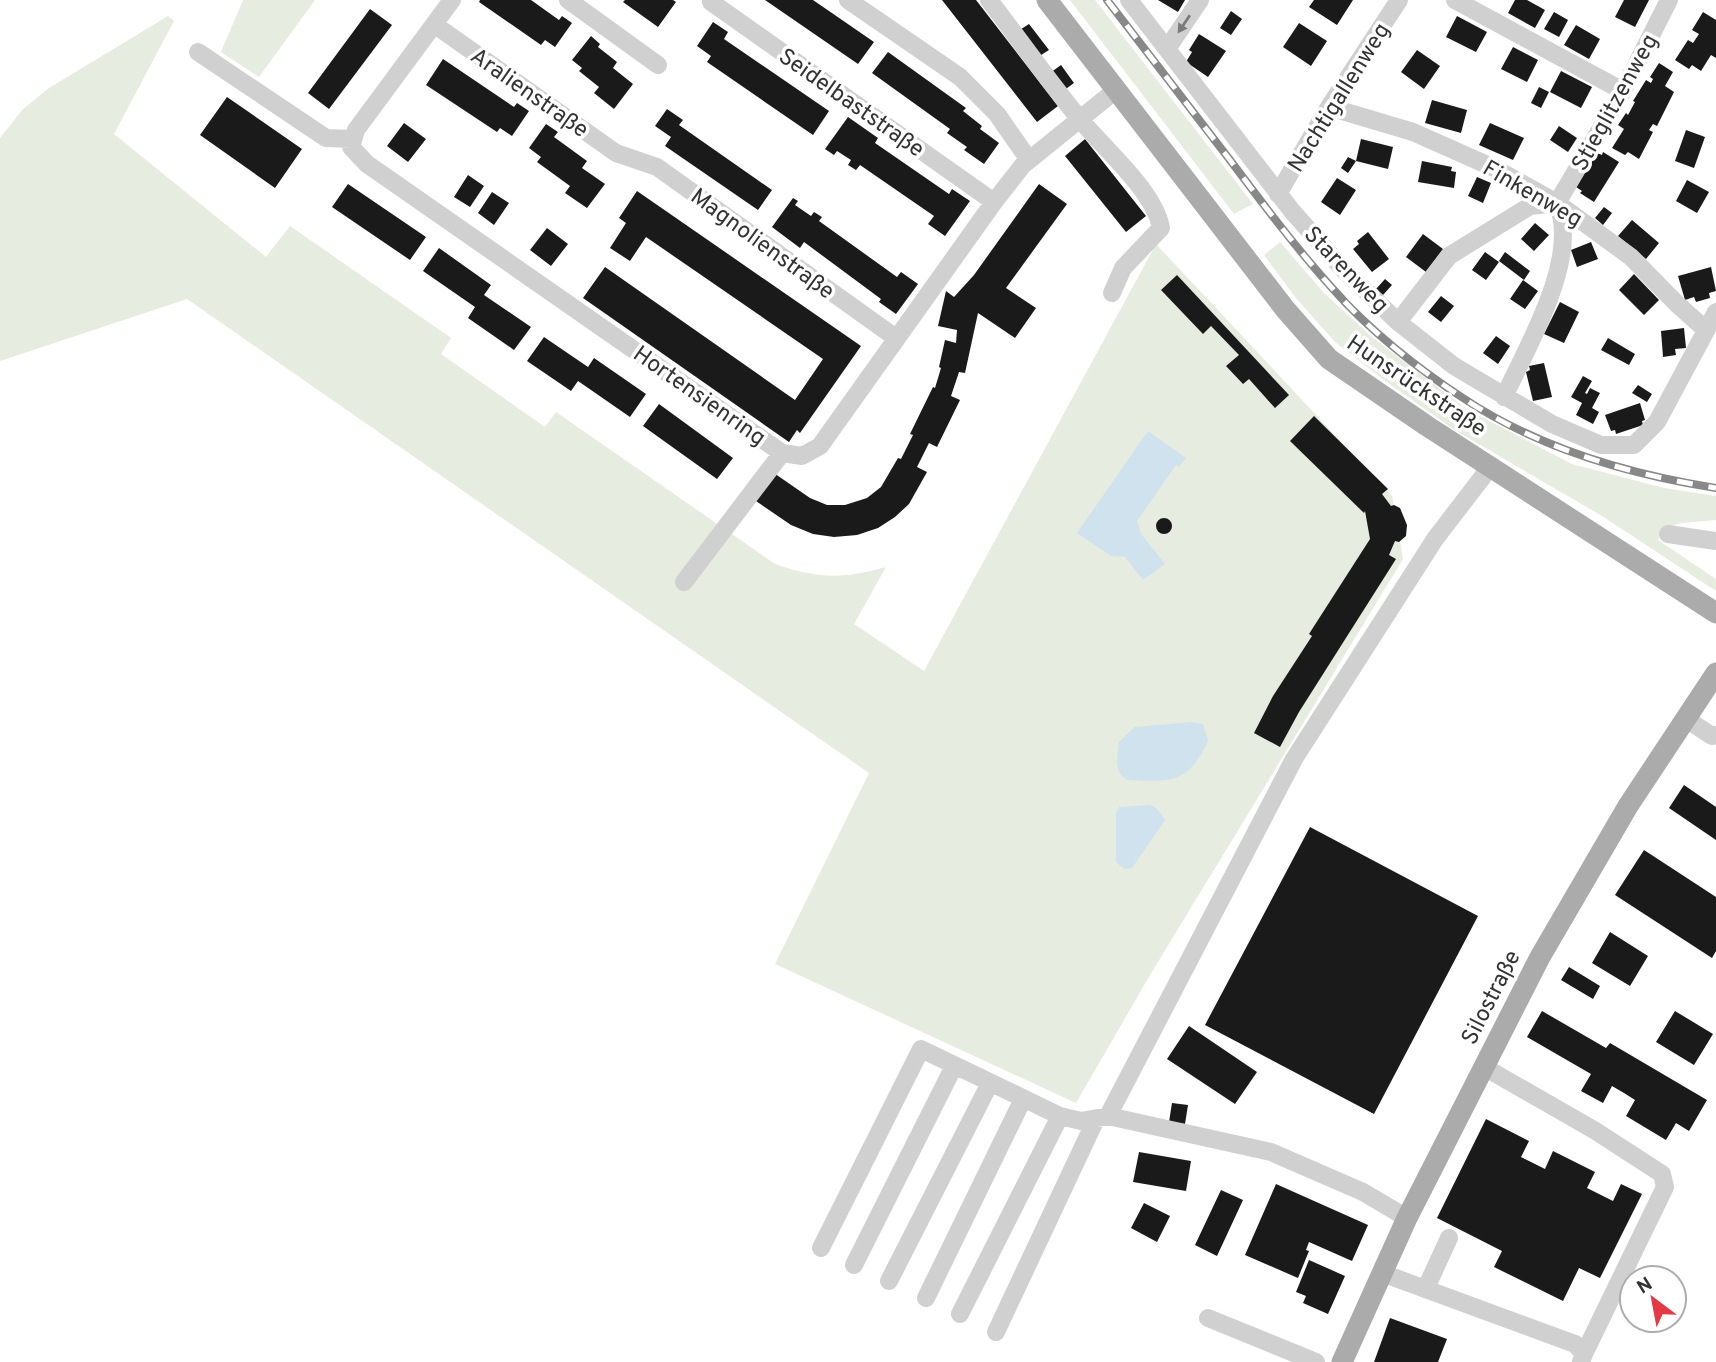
<svg xmlns="http://www.w3.org/2000/svg" width="1716" height="1362" viewBox="0 0 1716 1362" font-family="Overpass,sans-serif">
<style>
.green{fill:#e6ecdf}
.water{fill:#cfe2ee}
.building{fill:#1a1a1a}
.lines{fill:none;stroke-linecap:round;stroke-linejoin:round}
.minor{stroke:#d0d0d0;stroke-width:18}
.major{stroke:#ababab;stroke-width:21}
.rail-casing{stroke:#888;stroke-width:8}
.rail{stroke:#fff;stroke-width:5;stroke-dasharray:16;stroke-linecap:butt}
.oneway{fill:#7a7a7a}
.labels{text-anchor:middle;stroke-width:7;stroke-linejoin:round;paint-order:stroke}
.street-label{font-size:23px;fill:#333;stroke:#fff}
</style>
<rect width="100%" height="100%" fill="#fff"/>
<path class="green" d="M243,0H315L259,77L221,52Z
M1070,0H1095L1253,204L1234,214Z
M168,16L174,21L114,134L266,257L290,226L451,338L441,354L545,427L556,412L775,564C818,579 843,579 886,567L854,624L924,671L1156,244L1392,496L1403,559L1150,975L1076,1103L775,964L869,773L187,299L0,361V138L23,109L49,88Z
M1280,242L1324,293L1373,338L1468,410L1572,464L1664,488L1716,496V520L1681,523L1663,529L1658,540L1716,579V591L1602,516L1453,429L1380,377L1334,341L1296,298L1264,255Z"/>
<path class="water" d="M1148,431L1186,458L1179,467L1176,465L1137,521L1141,534L1165,564L1143,580L1125,557L1111,556L1077,533Z
M1191,722L1203,724L1208,741C1188,784 1171,782 1127,780C1113,772 1118,755 1119,742L1135,727Z
M1150,805L1157,809L1165,820L1132,868L1124,869L1116,862V813L1119,807Z"/>
<path class="building" d="M480,0H531L559,20L562,16L572,23L555,47L545,40L541,45L479,2Z
M625,0H673L676,2L658,27L623,2Z
M765,0H813L874,42L858,64Z
M942,0H976L1058,106L1037,122Z
M1158,0H1185L1178,12Z
M1314,0H1353L1337,25L1309,7Z
M1515,0H1527L1545,10L1535,28L1508,13Z
M1624,0H1649L1635,27L1615,17Z
M370,9L392,25L329,109L308,93Z
M1231,11L1242,19L1231,35L1220,28Z
M1554,12L1568,20L1559,37L1544,29Z
M1703,12L1716,20V58L1711,55L1701,71L1692,65L1689,69L1675,60L1688,40L1693,43L1699,34L1692,30Z
M1457,16L1487,32L1476,52L1446,37Z
M713,22L728,32L724,39L829,111L813,135L707,62L711,56L697,46Z
M1299,23L1327,41L1311,66L1283,47Z
M1029,24L1049,50L1038,57L1018,31Z
M1576,25L1600,39L1589,59L1564,45Z
M1199,34L1226,51L1208,77L1186,62L1192,52L1189,50Z
M591,36L600,44L598,47L617,62L613,68L633,84L614,109L594,93L599,87L579,71L582,68L572,60Z
M1513,47L1538,60L1527,82L1501,69Z
M1417,50L1440,66L1424,89L1401,72Z
M888,52L966,108L963,111L982,126L980,129L999,143L984,164L964,150L967,147L947,133L950,129L872,73Z
M443,59L514,107L517,103L529,111L512,136L500,128L497,132L426,85Z
M1659,63L1673,72L1665,86L1674,92L1657,126L1653,124L1649,130L1653,132L1639,159L1628,152L1625,155L1612,148L1624,129L1618,125L1626,113L1628,115L1635,102L1633,101L1646,80L1651,83L1653,79L1650,77Z
M1061,65L1074,83L1063,91L1050,73Z
M1561,71L1592,87L1581,108L1550,92Z
M1539,87L1549,92L1541,108L1531,103Z
M227,97L302,149L275,188L200,135Z
M1432,100L1467,110L1461,133L1425,123Z
M667,109L683,120L679,125L772,190L758,210L665,146L671,137L655,126Z
M848,117L878,138L875,143L949,194L952,189L970,201L945,236L928,224L934,216L860,165L856,170L848,165L851,160L837,151L834,155L825,149Z
M404,123L426,139L408,162L387,146Z
M1490,123L1524,138L1513,160L1479,145Z
M546,124L558,132L554,137L587,161L582,168L605,184L587,208L565,193L570,186L537,162L541,157L529,148Z
M1559,126L1577,138L1568,152L1550,140Z
M1686,130L1705,137L1694,168L1675,161Z
M1085,139L1146,216L1126,232L1065,156Z
M1361,139L1393,147L1388,169L1356,161Z
M1603,152L1619,162L1594,202L1580,193L1582,191L1576,187L1597,153L1602,155Z
M1348,157L1356,161L1348,173L1341,168Z
M1422,161L1452,167L1451,171L1456,172L1454,188L1418,182Z
M468,175L484,186L470,207L454,197Z
M1477,177L1491,183L1483,203L1468,196Z
M1337,178L1356,190L1340,215L1321,202Z
M1687,180L1709,192L1697,213L1676,201Z
M348,184L426,237L410,260L332,207Z
M1039,184L1067,204L1006,288L1036,308L1015,338L978,313L965,373L959,372L951,396L960,400L937,447L929,443L917,467L927,472L909,504L895,517L878,528L857,535L834,537L813,534L791,525L753,499L771,471L810,498L827,505H845L867,498L881,487L898,458L901,459L913,435L910,434L933,387L935,388L941,368L939,367L945,340L956,343L957,330L938,326L946,291L954,297L974,275Z
M637,191L861,346L800,433L797,430L789,442L583,298L605,267L795,400L823,359L646,237L630,261L610,248L626,223L619,218Z
M492,192L509,203L494,225L478,213Z
M793,198L798,201L795,205L811,216L814,212L822,217L819,221L897,277L901,272L918,284L896,314L879,302L881,299L804,242L800,248L772,227Z
M1604,207L1612,213L1603,225L1595,218Z
M1632,220L1659,243L1646,259L1618,236Z
M1535,223L1549,235L1534,251L1521,239Z
M547,228L568,244L551,266L530,250Z
M1368,232L1389,259L1372,272L1353,249L1359,244L1357,241Z
M1423,234L1443,249L1426,272L1406,257Z
M1591,242L1598,259L1577,267L1571,250Z
M439,248L491,285L484,295L531,327L514,350L468,318L475,307L423,271Z
M1485,252L1499,262L1486,280L1472,270Z
M1505,252L1530,271L1524,280L1499,261Z
M1711,267L1716,291L1709,293L1710,298L1696,302L1694,297L1685,300L1678,276Z
M1634,274L1659,300L1644,315L1619,290Z
M1177,275L1289,395L1275,408L1249,379L1243,384L1226,366L1239,355L1211,326L1203,334L1161,290Z
M1385,279L1392,285L1383,295L1376,289Z
M1523,280L1538,291L1525,309L1510,299Z
M1441,296L1454,306L1441,322L1428,312Z
M1560,302L1579,312L1564,343L1544,334Z
M1684,328L1686,348L1675,349L1676,355L1663,357L1661,331Z
M1496,336L1510,346L1498,364L1483,353Z
M544,337L588,367L594,358L646,394L630,417L578,381L571,391L527,361Z
M1608,338L1635,354L1629,365L1601,350Z
M1544,363L1552,397L1533,401L1526,372L1530,370L1529,366Z
M1583,376L1592,381L1585,393L1587,394L1590,388L1600,393L1592,408L1599,412L1593,424L1576,415L1582,403L1571,397Z
M1638,385L1652,394L1647,402L1632,393Z
M1640,403L1645,420L1642,421L1643,425L1616,434L1615,430L1611,431L1605,415Z
M659,404L733,458L717,479L643,426Z
M1314,416L1388,489L1382,494L1391,506L1394,505L1400,508L1407,525L1406,536L1399,542L1395,541L1389,555L1396,559L1299,712L1280,747L1254,733L1273,696L1312,636L1309,634L1370,539L1365,511L1364,513L1290,441Z
M1156 526a8 8 0 1 1 16 0a8 8 0 1 1-16 0Z
M1684,785L1716,807V840L1669,808Z
M1310,827L1478,916L1374,1114L1205,1025Z
M1644,850L1716,897V951L1712,958L1615,895Z
M1610,932L1648,956L1630,986L1592,963Z
M1569,967L1600,986L1593,999L1561,980Z
M1542,1011L1606,1048L1610,1043L1707,1100L1689,1131L1676,1123L1666,1140L1626,1116L1635,1100L1624,1093L1612,1086L1603,1103L1581,1091L1591,1074L1527,1037Z
M1675,1011L1713,1034L1694,1065L1656,1042Z
M1189,1026L1257,1072L1235,1104L1167,1059Z
M1172,1103L1188,1105L1185,1124L1169,1122Z
M1486,1119L1529,1141L1521,1157L1545,1169L1553,1151L1595,1172L1587,1188L1613,1201L1621,1184L1642,1194L1600,1278L1579,1268L1563,1301L1494,1267L1502,1251L1437,1218Z
M1139,1152L1191,1161L1186,1191L1133,1182Z
M1276,1184L1368,1225L1352,1261L1309,1242L1306,1250L1309,1251L1298,1278L1245,1255Z
M1221,1190L1243,1200L1217,1256L1195,1245Z
M1144,1203L1170,1216L1157,1242L1131,1228Z
M1309,1260L1345,1276L1328,1314L1303,1303L1306,1296L1296,1292Z
M1390,1318L1447,1339L1438,1362H1374Z"/>
<g class="lines">
<path class="minor" d="M452,0L356,130L351,147L367,164L782,453L802,456L820,446L994,202L1023,165L1116,90
M568,0L658,65
M848,0L960,77L997,114L1029,160
M989,0C1019,39 1047,79 1078,117C1103,148 1154,190 1161,228L1123,268L1112,293
M1129,0L1292,211L1343,269L1398,322L1454,366L1552,424L1601,445H1634L1657,422L1716,312
M1455,0L1623,91
M711,2L994,202
M435,25L616,153L657,167L896,338
M1167,49L1200,0
M198,52L326,138L353,139
M1329,107L1413,132L1494,168L1557,203L1631,257L1677,304L1706,330
M1278,194L1329,107L1399,0
M1398,322L1449,256L1530,206L1557,203
M1504,397C1527,347 1581,257 1557,203L1623,91L1669,0
M1668,534L1716,541
M684,582L782,453
M1686,719L1712,736L1716,735
M1484,1067L1594,1130L1662,1174L1665,1187L1584,1354
M1108,1116L1294,759L1435,539L1491,466
M821,1248L921,1049L1060,1116L1081,1121L1108,1116L1271,1152L1363,1192L1407,1218
M854,1265L954,1066
M1382,1273L1575,1344L1584,1354L1581,1362
M889,1281L990,1083
M1426,1288L1449,1238
M926,1298L1023,1099
M960,1314L1060,1116
M1208,1318L1316,1362
M996,1332L1096,1119"/>
<path class="major" d="M1047,0L1285,309L1329,359L1427,426L1716,613
M1342,1362L1407,1218L1540,957L1628,806L1716,673"/>
<defs>
<path id="rail" d="M1107,0C1148,53 1189,107 1230,160C1263,204 1296,248 1333,289C1368,329 1418,369 1463,398C1538,448 1627,474 1716,488"/>
</defs>
<use href="#rail" class="rail-casing"/>
<use href="#rail" class="rail"/>
</g>
<defs><path id="oneway-solid" d="M-6-.8H1V-3.2L6.5 0L1 3.2V.8H-6Z" transform="scale(1.75)"/></defs>
<use class="oneway" href="#oneway-solid" transform="translate(1184 24) rotate(124)"/>
<g class="labels">
<g class="street-label">
<text transform="translate(530 92) rotate(35)" y="8">Aralienstraße</text>
<text transform="translate(1338 97) rotate(-58)" y="8">Nachtigallenweg</text>
<text transform="translate(852 102) rotate(35)" y="8">Seidelbaststraße</text>
<text transform="translate(1614 102) rotate(-61)" y="8">Stieglitzenweg</text>
<text transform="translate(1533 193) rotate(30)" y="8">Finkenweg</text>
<text transform="translate(763 243) rotate(36)" y="8">Magnolienstraße</text>
<text transform="translate(1347 269) rotate(46)" y="8">Starenweg</text>
<text transform="translate(1417 385) rotate(34)" y="8">Hunsrückstraße</text>
<text transform="translate(700 395) rotate(35)" y="8">Hortensienring</text>
<text transform="translate(1490 997) rotate(-63)" y="8">Silostraße</text>
</g>
</g>
<g transform="translate(1653 1299) rotate(328)"><circle r="33" fill="#ffffff" stroke="#adadad" stroke-width="2"/>
<path d="M0-5L12 26L0 18L-12 26Z" fill="#e63946"/>
<text y="-10" font-size="19" font-weight="bold" text-anchor="middle" fill="#333333">N</text>
</g>
</svg>
